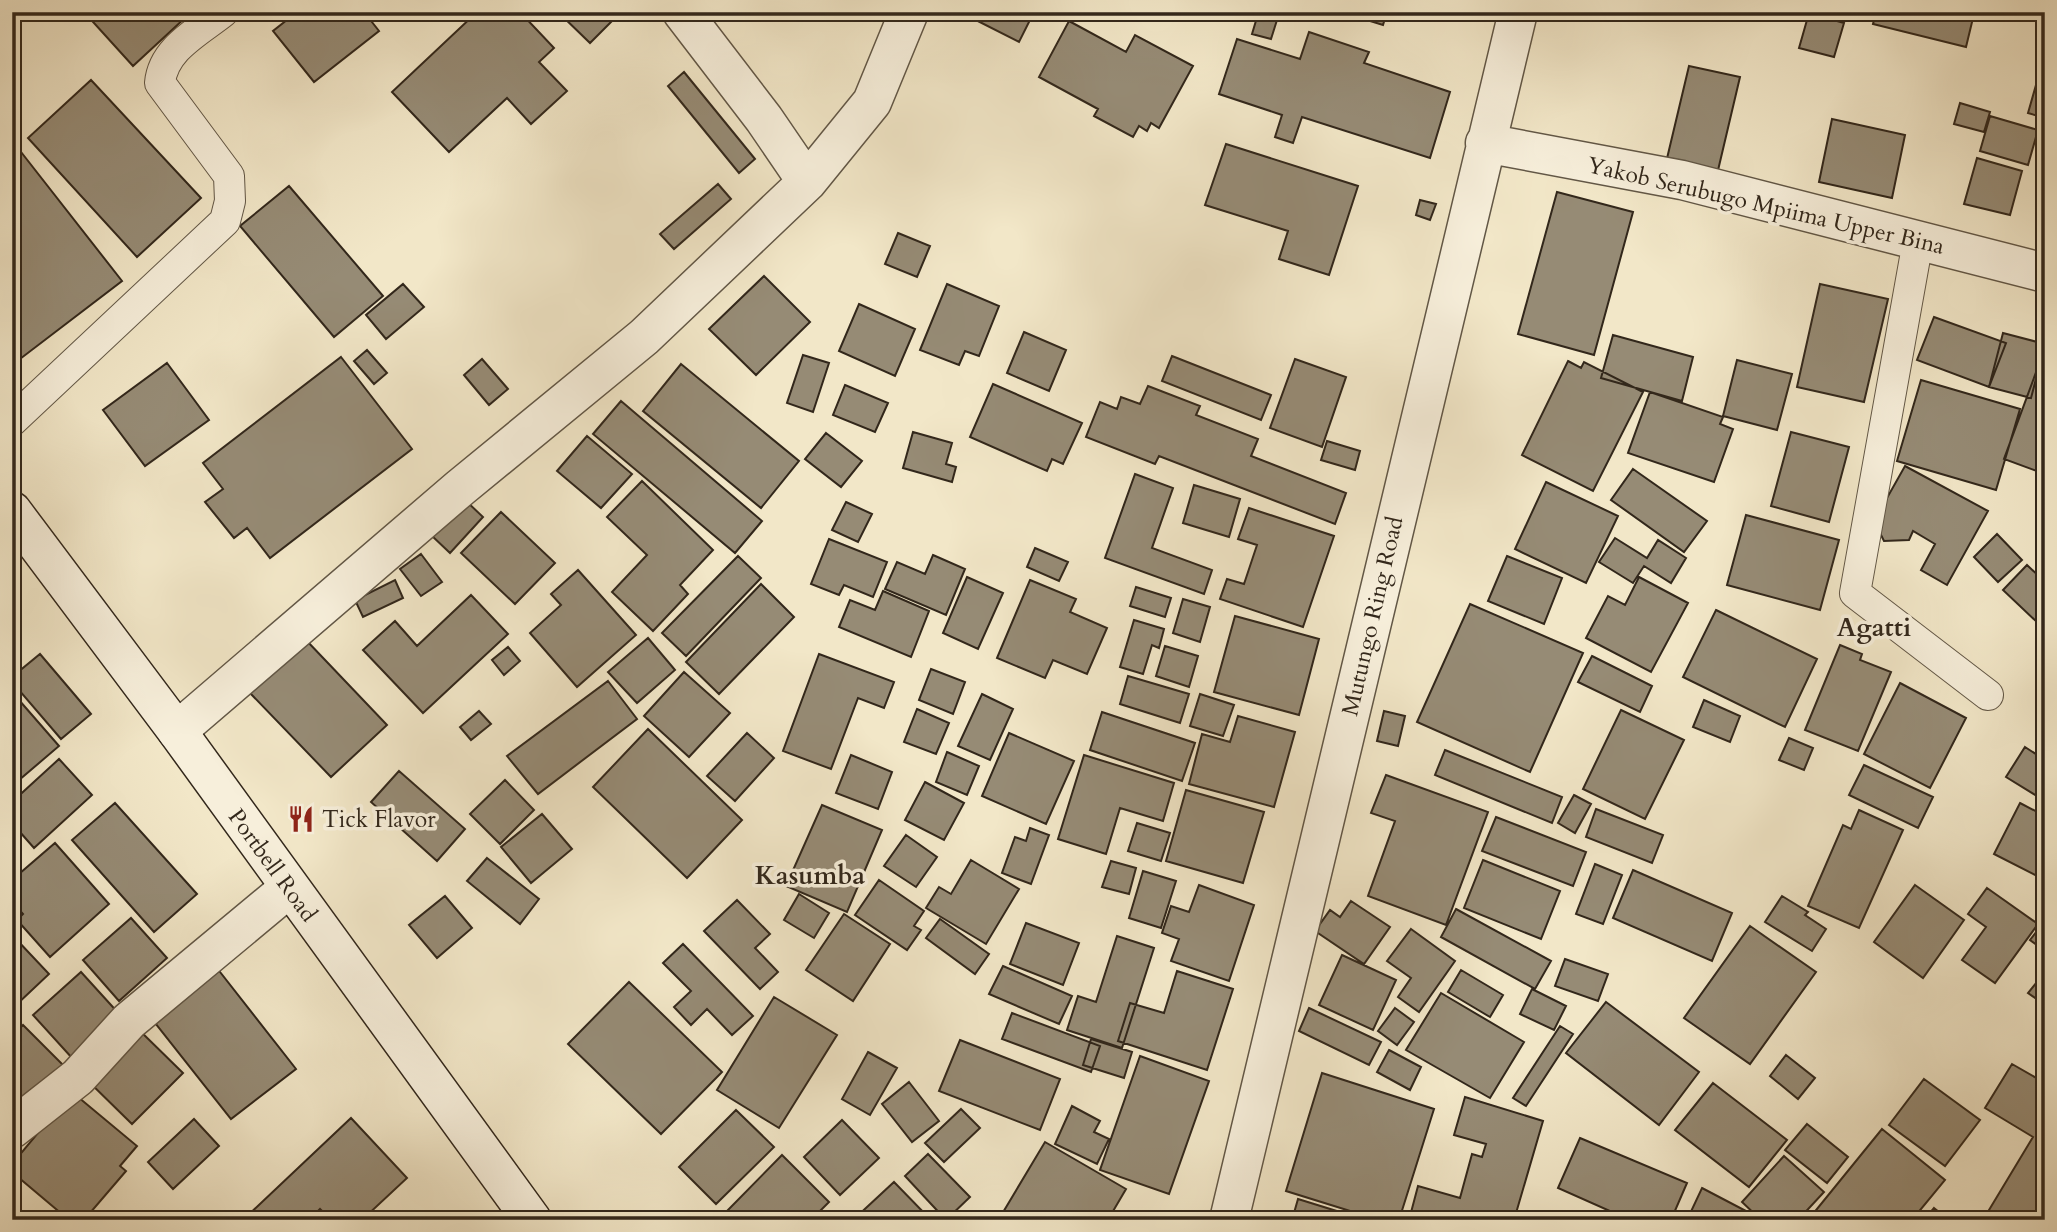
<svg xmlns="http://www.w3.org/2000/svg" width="2057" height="1232" viewBox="0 0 2057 1232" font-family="Cardo,serif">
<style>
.building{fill:#968b75;stroke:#32271b;stroke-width:2}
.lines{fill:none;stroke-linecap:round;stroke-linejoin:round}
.service-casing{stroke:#625746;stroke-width:32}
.minor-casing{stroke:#625746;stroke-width:41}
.secondary-casing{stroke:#32271b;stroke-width:41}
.service{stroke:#f7efdb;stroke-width:30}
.minor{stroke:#f7efdb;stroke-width:38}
.secondary{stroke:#f7efdb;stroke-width:38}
.labels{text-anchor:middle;stroke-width:7;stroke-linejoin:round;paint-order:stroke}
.street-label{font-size:23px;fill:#32271b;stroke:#f7efdb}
.poi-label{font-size:23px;fill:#32271b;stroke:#f7efdb;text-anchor:start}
.quarter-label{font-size:26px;font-weight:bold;fill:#32271b;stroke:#f7efdb}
</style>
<rect width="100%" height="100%" fill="#f2e7c8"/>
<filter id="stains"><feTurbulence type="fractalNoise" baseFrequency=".00286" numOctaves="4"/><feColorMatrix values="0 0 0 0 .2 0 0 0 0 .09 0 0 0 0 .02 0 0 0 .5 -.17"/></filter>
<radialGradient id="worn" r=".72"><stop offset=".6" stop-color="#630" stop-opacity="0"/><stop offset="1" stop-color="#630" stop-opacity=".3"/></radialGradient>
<path class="building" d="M84,12H181L186,17L133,66Z
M297,12H364L379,31L314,82L273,31Z
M477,12H520L554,48L539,62L567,91L531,124L507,98L449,152L392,92Z
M558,12H613L617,16L590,43Z
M960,12H1034L1019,42Z
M1341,12H1387L1383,25Z
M1876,12H1949L1973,18L1966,47L1873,24Z
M1809,13L1844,23L1834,57L1799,48Z
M1258,14L1277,20L1271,39L1252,34Z
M1069,21L1126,52L1135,35L1193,66L1159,128L1151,123L1147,131L1139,126L1133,137L1094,116L1098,109L1039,77Z
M1309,32L1369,52L1364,63L1450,92L1430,158L1302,117L1293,143L1275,137L1282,115L1219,94L1237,39L1300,59Z
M1689,66L1740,77L1715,183L1664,171Z
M684,72L755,159L739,173L668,86Z
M2038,78L2045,80V118L2028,113Z
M91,80L201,198L137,257L28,138Z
M1960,103L1990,112L1984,132L1954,124Z
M1990,116L2038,130L2028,165L1980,151Z
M1832,119L1905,135L1892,198L1819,182Z
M14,143L122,281L20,359L12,350Z
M1226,144L1358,186L1329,275L1279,259L1288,231L1205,205Z
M1977,158L2022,171L2010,215L1964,204Z
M718,184L731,199L674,249L660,234Z
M289,186L383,296L334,337L240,226Z
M1557,192L1633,212L1594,355L1518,334Z
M1420,200L1436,204L1430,220L1416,215Z
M898,233L930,246L917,277L885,264Z
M764,276L810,322L756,375L709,329Z
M403,284L424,307L386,339L366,315Z
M947,284L999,306L979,356L965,351L959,365L920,350Z
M1820,284L1888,299L1864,402L1797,387Z
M859,304L915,329L895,376L839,351Z
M1934,317L2006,343L1989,387L1917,360Z
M1024,332L1066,350L1049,391L1007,373Z
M2003,333L2045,344L2031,398L1989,387Z
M1613,335L1693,357L1682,401L1601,378Z
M2045,348V474L2004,459Z
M367,350L387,373L374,384L354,361Z
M803,355L829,363L813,412L787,403Z
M1172,356L1271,395L1261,420L1162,381Z
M341,357L412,449L270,558L247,528L234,538L205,502L223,489L203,463Z
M482,359L508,389L489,405L464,375Z
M1295,359L1346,377L1322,447L1270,428Z
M1737,360L1792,374L1777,430L1723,416Z
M1568,361L1581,368L1584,362L1643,392L1593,491L1522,455Z
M167,363L209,420L145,466L103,410Z
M681,364L799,461L761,508L643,411Z
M1921,380L2020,409L1996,490L1897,461Z
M993,384L1082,423L1063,464L1052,459L1047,471L970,437Z
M845,385L888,403L875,432L833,415Z
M1148,386L1200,406L1196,415L1258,439L1251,456L1346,493L1335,524L1159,456L1155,464L1086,437L1100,402L1117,409L1121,397L1140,404Z
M1650,392L1723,417L1720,424L1733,429L1714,482L1628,453Z
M621,401L762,521L735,553L593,434Z
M913,432L952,443L946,464L956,467L952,482L903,468Z
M1791,432L1849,447L1829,522L1771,506Z
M826,433L862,461L841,487L805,459Z
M587,436L632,474L601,508L557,471Z
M1327,441L1360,451L1355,470L1321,460Z
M1905,466L1988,511L1947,585L1921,570L1935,544L1913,531L1909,540L1884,541L1874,521Z
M1633,469L1707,521L1684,552L1611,500Z
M1135,474L1173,488L1152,548L1212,570L1204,594L1105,558Z
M642,481L713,550L680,585L688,594L653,631L612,592L647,555L607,517Z
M1546,482L1618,516L1586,583L1515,549Z
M1194,485L1240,499L1229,537L1183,523Z
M465,500L483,517L450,553L431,535Z
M846,502L872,514L858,542L832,530Z
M1249,508L1334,536L1303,627L1220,599L1227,579L1244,584L1257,545L1238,539Z
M501,512L555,563L515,604L461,553Z
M1746,515L1839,540L1820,610L1727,585Z
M1997,534L2022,560L1998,582L1974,557Z
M1615,538L1647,558L1658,540L1686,558L1671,583L1644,566L1633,583L1599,562Z
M829,539L887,562L873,597L844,585L839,595L811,584Z
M1035,548L1068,562L1059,581L1027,567Z
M421,554L442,582L421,596L400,569Z
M933,555L965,569L946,615L885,589L897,562L925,574Z
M738,556L761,578L686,656L662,633Z
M1507,556L1562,578L1544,624L1488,601Z
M2027,565L2045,582V619L2039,624L2003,590Z
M578,570L636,635L577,687L530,633L561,605L551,594Z
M967,577L1003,593L978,649L943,633Z
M1639,577L1688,603L1651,672L1586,638L1608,596L1625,605Z
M395,580L403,598L363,617L355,600Z
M1030,580L1076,599L1070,612L1107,628L1087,674L1053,660L1045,678L997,658Z
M761,584L794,617L719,694L686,662Z
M1136,587L1171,598L1165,617L1130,606Z
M883,591L929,611L911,657L839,627L850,600L875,610Z
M471,595L508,634L423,713L363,650L395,621L417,646Z
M1183,599L1210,607L1200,642L1173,633Z
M1470,604L1583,653L1530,772L1417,722Z
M1716,610L1817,659L1785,727L1683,677Z
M1235,616L1319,639L1299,715L1214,692Z
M1134,620L1164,629L1159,648L1152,645L1143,674L1120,667Z
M648,638L675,670L637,703L608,672Z
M306,640L387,725L331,777L250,693Z
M1840,645L1862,654L1860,660L1891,672L1858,751L1805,730Z
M1165,646L1198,656L1189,687L1156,676Z
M508,647L520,661L504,675L492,660Z
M40,654L91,714L61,739L12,682V677Z
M819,654L894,682L884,708L858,698L831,769L783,751Z
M1592,656L1652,686L1640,712L1578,682Z
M931,669L965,682L953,714L919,700Z
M684,672L730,713L689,757L644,716Z
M1128,676L1189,694L1180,723L1120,704Z
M608,681L637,719L538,794L507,756Z
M1900,683L1966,718L1930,788L1864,754Z
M12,692L59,746L12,786Z
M982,694L1013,709L990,760L958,746Z
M1200,694L1234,705L1223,736L1190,726Z
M1704,700L1740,716L1730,742L1693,727Z
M917,709L949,723L936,754L904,742Z
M1621,710L1684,740L1645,819L1583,789Z
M479,711L491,724L471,740L460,727Z
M1384,711L1405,716L1398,746L1377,741Z
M1102,712L1195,743L1182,781L1090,750Z
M1238,716L1295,732L1274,807L1189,784L1202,734L1230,742Z
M648,729L742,820L687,878L593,787Z
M747,733L774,758L735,801L707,776Z
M1009,733L1074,761L1046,824L982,796Z
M1789,738L1813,748L1804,770L1779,760Z
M2025,747L2045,760V801L2006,777Z
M1445,750L1562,797L1552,823L1435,775Z
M947,752L979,766L967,795L936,782Z
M851,755L892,772L878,809L836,793Z
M1084,755L1174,783L1163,821L1120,808L1106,854L1058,839Z
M59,759L92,795L34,848L12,823V802Z
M1864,765L1933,797L1918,828L1849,795Z
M399,771L465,829L437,861L371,802Z
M1386,775L1488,812L1446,925L1368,896L1395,821L1371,813Z
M505,780L534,810L500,844L470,814Z
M925,782L964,803L944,840L905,820Z
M1186,790L1264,812L1243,883L1166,861Z
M1574,795L1591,804L1575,833L1558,823Z
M115,803L197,894L154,932L72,840Z
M2020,803L2045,816V880L1994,854Z
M822,805L882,830L847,912L786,886Z
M1596,809L1663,835L1652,863L1586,837Z
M1859,810L1903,830L1859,928L1808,906L1843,825L1851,829Z
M542,814L572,849L531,883L501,847Z
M1496,817L1586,852L1573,886L1482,851Z
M1137,823L1170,833L1161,861L1128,851Z
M1030,828L1049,835L1031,884L1002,873L1015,837L1026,841Z
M906,835L937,857L916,887L884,866Z
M55,843L109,904L50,957L17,920L23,914L12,902V880Z
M487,858L539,899L520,924L467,881Z
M971,860L1019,889L986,944L926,908L939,887L951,894Z
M1483,860L1560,891L1541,939L1464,908Z
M1111,861L1136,868L1129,894L1102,887Z
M1595,864L1622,875L1603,924L1576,914Z
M1633,870L1732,913L1712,961L1613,918Z
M1143,871L1176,881L1161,928L1129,918Z
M879,880L924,911L914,926L921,930L907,950L855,915Z
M1199,885L1254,905L1229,981L1171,961L1179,939L1162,933L1171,906L1189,912Z
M1915,885L1964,920L1923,978L1874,942Z
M1987,888L2038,924L1995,983L1962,960L1986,927L1968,914Z
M799,894L829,913L814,938L784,920Z
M445,896L472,928L437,958L409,925Z
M1782,896L1808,912L1805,915L1826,929L1812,951L1765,922Z
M737,900L770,934L755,948L778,972L760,989L704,931Z
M1351,901L1390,927L1364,964L1315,931L1330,910L1340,917Z
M1456,909L1551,961L1535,989L1441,937Z
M844,914L890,944L853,1001L806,970Z
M131,918L167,958L119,1001L83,960Z
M940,919L989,954L975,974L926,938Z
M2045,921V951L2030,940Z
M1026,923L1079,943L1063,985L1010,964Z
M1750,926L1816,972L1750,1064L1684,1018Z
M1411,929L1455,961L1419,1012L1398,997L1411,978L1387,961Z
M1117,936L1154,948L1122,1048L1067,1030L1078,996L1096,1002Z
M16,939L49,974L14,1007L12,943Z
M683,944L753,1016L732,1035L707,1009L691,1025L674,1007L691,991L663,963Z
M1342,955L1396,980L1373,1030L1319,1005Z
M1565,959L1608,974L1598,1001L1555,986Z
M213,963L296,1069L231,1119L148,1014Z
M1003,966L1072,996L1059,1024L989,994Z
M1461,970L1503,995L1490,1017L1448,992Z
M1177,971L1233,989L1207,1070L1118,1041L1130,1003L1164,1013Z
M81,972L121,1016L73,1059L33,1015Z
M2045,972V1005L2028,993Z
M629,982L722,1072L661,1134L568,1044Z
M1532,989L1566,1006L1554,1030L1520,1014Z
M1441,993L1524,1042L1490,1098L1406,1050Z
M774,997L837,1035L779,1128L717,1090Z
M1606,1002L1699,1072L1659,1125L1566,1053Z
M1309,1008L1381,1042L1369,1065L1299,1031Z
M1395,1008L1414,1022L1397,1045L1378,1031Z
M1012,1013L1100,1046L1091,1072L1002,1039Z
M23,1025L68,1070L28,1109L12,1093V1036Z
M135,1026L183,1073L132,1124L84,1077Z
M1560,1026L1573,1034L1526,1106L1513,1098Z
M1091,1039L1132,1052L1124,1078L1083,1065Z
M960,1040L1060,1079L1040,1130L939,1091Z
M1389,1050L1421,1067L1410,1090L1377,1072Z
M868,1052L897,1068L870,1115L842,1099Z
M1786,1055L1815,1078L1798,1099L1770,1076Z
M1140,1056L1209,1081L1169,1194L1100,1170Z
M2012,1064L2045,1083V1220H1983L2033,1137L1985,1108Z
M1322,1073L1434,1109L1399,1220H1379L1286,1191Z
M1924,1079L1980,1120L1945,1166L1889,1125Z
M909,1082L939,1121L912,1142L882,1104Z
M1713,1083L1787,1140L1749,1187L1675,1130Z
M72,1092L137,1146L120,1166L126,1171L84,1220H69L12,1172V1164Z
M1465,1097L1543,1121L1514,1220H1409L1418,1186L1460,1198L1472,1154L1482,1157L1486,1144L1454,1135Z
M1072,1106L1100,1121L1094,1132L1109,1139L1097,1164L1055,1144Z
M961,1109L980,1128L944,1162L925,1143Z
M736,1110L774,1147L716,1204L679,1167Z
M351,1118L407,1178L362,1220H331L320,1209L309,1220H243Z
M194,1119L219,1146L173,1189L148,1162Z
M842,1120L879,1158L840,1195L804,1157Z
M1807,1124L1848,1157L1827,1183L1785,1150Z
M1882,1129L1945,1180L1912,1220H1808Z
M1580,1138L1687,1183L1671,1220H1630L1558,1188Z
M1045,1142L1126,1189L1109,1218L1113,1220L999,1219Z
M928,1154L970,1197L946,1220L905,1176Z
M782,1155L829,1202L811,1220H736L727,1211Z
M1784,1156L1824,1192L1798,1220H1761L1742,1202Z
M894,1182L931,1220H853Z
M1702,1188L1746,1211L1742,1220H1687Z
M1298,1199L1356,1217L1355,1220H1292Z
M1934,1208L1949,1220H1924Z"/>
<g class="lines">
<defs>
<path id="service" d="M1918,241L1855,593L1988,695
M12,421L225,221L230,201L229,176L160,83C163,49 198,32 223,12"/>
<path id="minor" d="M682,12L764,119L807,182
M1485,143L1682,180L2045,273
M177,731L460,488L644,337L807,182L872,102L909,12
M12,1129L78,1077L129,1021L289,888
M1229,1220L1518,12"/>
<path id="secondary" d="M12,511L177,731L532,1220"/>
</defs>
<use href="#service" class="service-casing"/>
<use href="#minor" class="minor-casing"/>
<use href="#secondary" class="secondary-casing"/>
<use href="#service" class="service"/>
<use href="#minor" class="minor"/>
<use href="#secondary" class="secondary"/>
</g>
<defs>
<symbol id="restaurant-bare" viewBox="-9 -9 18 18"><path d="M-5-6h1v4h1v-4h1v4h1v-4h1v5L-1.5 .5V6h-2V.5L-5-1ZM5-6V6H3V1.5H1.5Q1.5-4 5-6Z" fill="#8f2418" stroke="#f7efdb" stroke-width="2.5" paint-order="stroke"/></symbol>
</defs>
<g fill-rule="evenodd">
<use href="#restaurant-bare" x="282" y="800" width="38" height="38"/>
</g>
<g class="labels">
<g class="street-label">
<text transform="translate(1766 205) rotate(13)" y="8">Yakob Serubugo Mpiima Upper Bina</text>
<text transform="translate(1372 616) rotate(-77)" y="8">Mutungo Ring Road</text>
<text transform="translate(273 865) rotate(54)" y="8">Portbell Road</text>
</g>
<g class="poi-label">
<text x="322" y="827">Tick Flavor</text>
</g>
<g class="quarter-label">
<text x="1874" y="636">Agatti</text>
<text x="810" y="884">Kasumba</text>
</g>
</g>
<rect width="2057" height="1232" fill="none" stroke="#f2e7c8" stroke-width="42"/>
<rect x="14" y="14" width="2029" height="1204" fill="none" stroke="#32271b" stroke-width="3.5"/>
<rect x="21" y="21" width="2015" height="1190" fill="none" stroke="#32271b" stroke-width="2"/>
<rect width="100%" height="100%" filter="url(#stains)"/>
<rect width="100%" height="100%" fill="url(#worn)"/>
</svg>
